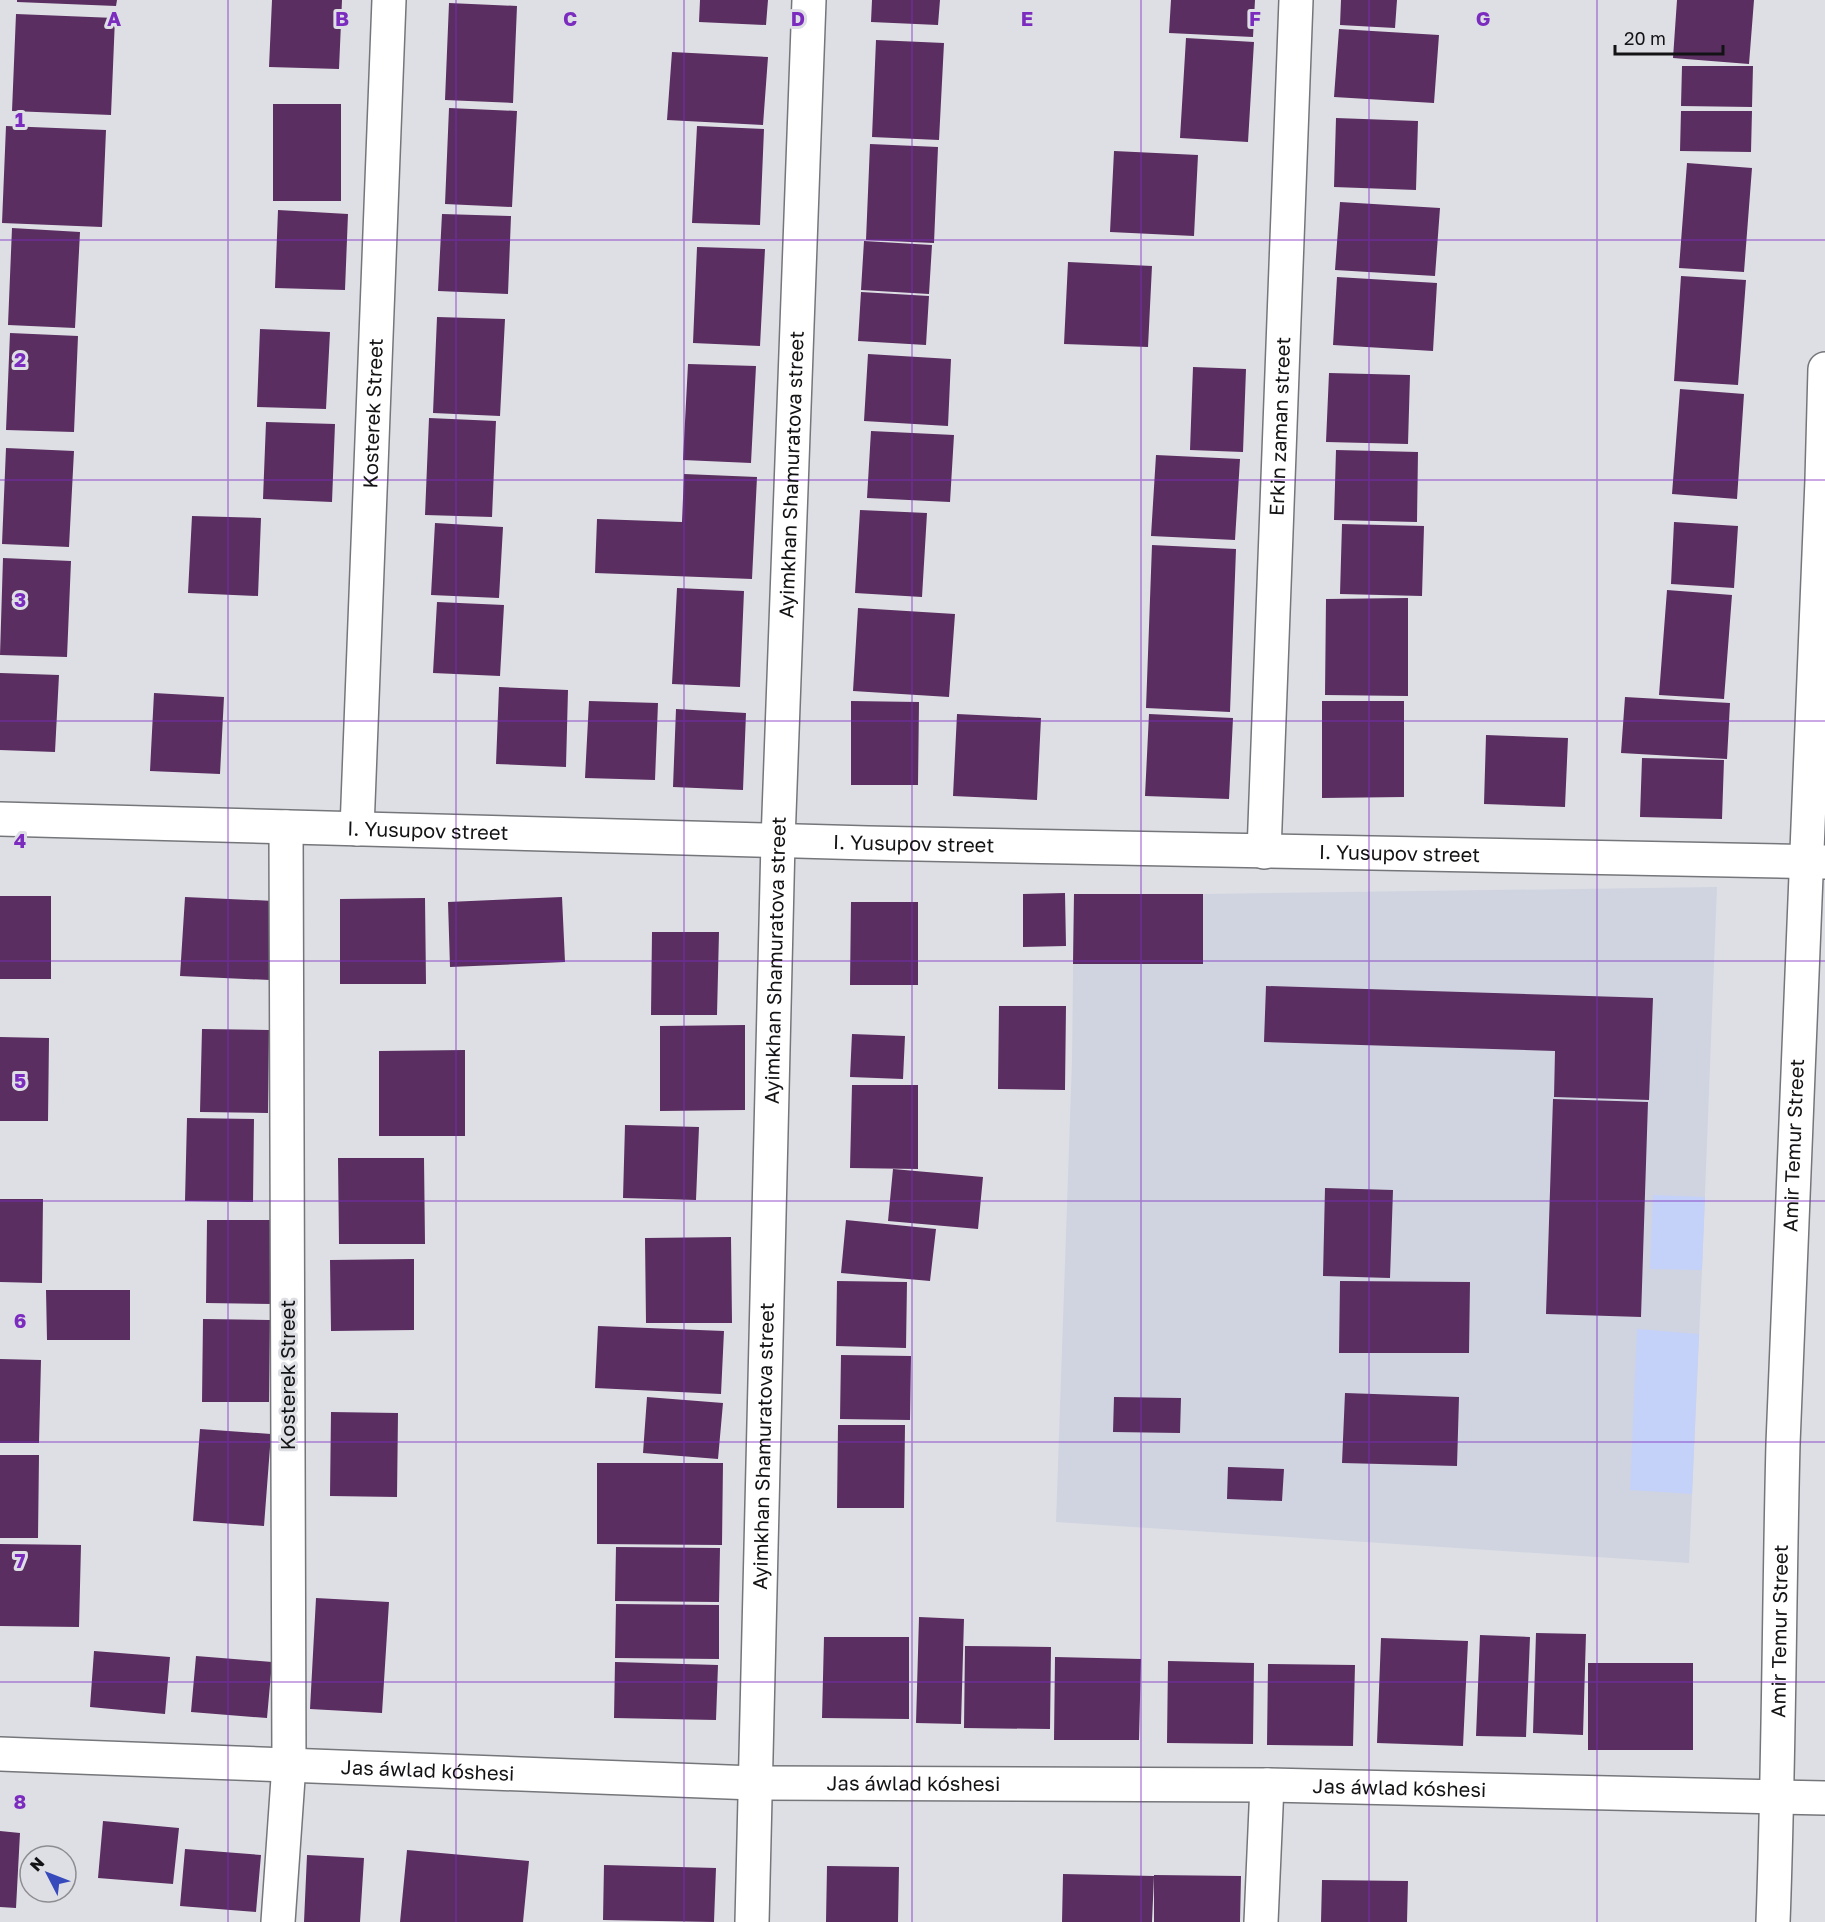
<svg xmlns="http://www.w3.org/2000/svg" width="1825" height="1922" viewBox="0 0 1825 1922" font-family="'Golos Text',sans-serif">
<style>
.built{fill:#d0d4e0}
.green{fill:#c4d1f9}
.building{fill:#5a2e61}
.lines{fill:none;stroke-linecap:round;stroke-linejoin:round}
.minor-casing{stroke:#74767a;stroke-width:36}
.tertiary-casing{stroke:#74767a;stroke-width:36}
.minor{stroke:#fff;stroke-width:33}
.tertiary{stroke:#fff;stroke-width:33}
.grid{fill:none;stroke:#7b2cbf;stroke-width:1.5;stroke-opacity:0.55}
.labels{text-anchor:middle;stroke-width:6;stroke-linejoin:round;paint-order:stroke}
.street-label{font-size:20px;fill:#131315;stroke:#dedfe4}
.grid-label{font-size:20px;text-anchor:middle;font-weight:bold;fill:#7b2cbf;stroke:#dedfe4;stroke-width:6;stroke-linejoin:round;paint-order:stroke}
</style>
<rect width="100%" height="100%" fill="#dedfe4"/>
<path class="built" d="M1717,887L1702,1270L1689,1563L1056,1522L1072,1061L1074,894H1203Z"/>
<path class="green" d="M1653,1195L1705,1197L1702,1270L1650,1269Z
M1637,1329L1699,1334L1692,1494L1630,1490Z"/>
<path class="building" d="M17,0H117L116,6L17,2Z
M272,0H342L339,69L269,67Z
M700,0H768L766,25L699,22Z
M872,0H940L938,25L871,22Z
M1171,0H1255L1253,37L1169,33Z
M1341,0H1397L1395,28L1340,25Z
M1677,0H1754L1749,64L1673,58Z
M449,3L517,6L513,103L445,100Z
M16,14L115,18L111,115L12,111Z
M1339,29L1439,35L1434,103L1334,97Z
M1186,38L1254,42L1248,142L1180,138Z
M876,40L944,43L939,140L872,137Z
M672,52L768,57L763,125L667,120Z
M1682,66H1753L1752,107L1681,106Z
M273,104H341V201H273Z
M449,108L517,111L512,207L445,204Z
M1681,111H1752L1751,152L1680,151Z
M1336,118L1418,121L1416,190L1334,187Z
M6,126L106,130L102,227L2,223Z
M697,126L764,129L760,225L692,223Z
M870,144L938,147L934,243L866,240Z
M1114,151L1198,155L1194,236L1110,232Z
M1687,163L1752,168L1744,272L1679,268Z
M1340,202L1440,208L1435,276L1335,270Z
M278,210L348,214L345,290L275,288Z
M442,214L511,216L508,294L438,291Z
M12,228L80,232L75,328L8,325Z
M864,241L932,245L929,294L861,290Z
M697,247L765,249L760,346L693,343Z
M1068,262L1152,266L1148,347L1064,344Z
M1681,276L1746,280L1738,385L1674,381Z
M1337,277L1437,283L1433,351L1333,345Z
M861,292L929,296L926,345L858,341Z
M437,317L505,319L500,416L433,413Z
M260,329L330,332L326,409L257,407Z
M10,333L78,336L74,432L6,430Z
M868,354L951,359L948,426L864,421Z
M688,364L756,366L751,463L683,460Z
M1193,367L1246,369L1243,452L1190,450Z
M1329,373L1410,375L1408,444L1326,442Z
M1680,389L1744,394L1737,499L1672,494Z
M429,418L496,421L492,517L425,515Z
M266,422L335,424L332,502L263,499Z
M871,431L954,435L950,502L867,498Z
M6,448L74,451L69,547L2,544Z
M1336,450L1418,452L1417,522L1334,520Z
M1156,455L1240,459L1235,540L1151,536Z
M684,474L757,477L752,579L595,573L597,519L682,522Z
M860,510L927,513L922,597L855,593Z
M192,516L261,518L258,596L188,593Z
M1674,522L1738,526L1734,588L1671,584Z
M435,523L503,527L499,598L431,595Z
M1342,524L1424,526L1422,596L1340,594Z
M1152,545L1236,549L1230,712L1146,708Z
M3,558L71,561L67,657L0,655Z
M677,588L744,591L740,687L672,684Z
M1667,590L1732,595L1724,699L1659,695Z
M1408,598V696L1325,695L1326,599Z
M437,602L504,605L500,676L433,673Z
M858,608L955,614L949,697L853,691Z
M0,673L59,675L55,752L0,750Z
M499,687L568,690L566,767L496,764Z
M154,693L224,697L220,774L150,771Z
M1625,697L1730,703L1727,759L1621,753Z
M589,701L658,703L655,780L585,778Z
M851,701L919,702L918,785H851Z
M1322,701H1404V797L1322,798Z
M676,709L746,713L743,790L673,787Z
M957,714L1041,718L1037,800L953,796Z
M1149,714L1233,718L1229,799L1145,796Z
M1486,735L1568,738L1565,807L1484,804Z
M1642,758L1724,760L1722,819L1640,817Z
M1065,893L1066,946L1023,947V894Z
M1074,894H1203V964H1073Z
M0,896H51V979H0Z
M185,897L274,901L270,980L180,976Z
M562,897L565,962L450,967L448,902Z
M425,898L426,984H340V899Z
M851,902H918V985H850Z
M652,932H719L717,1015H651Z
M1266,986L1653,998L1649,1100L1554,1097L1555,1051L1264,1042Z
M999,1006H1066L1065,1090L998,1089Z
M745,1025V1110L660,1111V1026Z
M202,1029L269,1030L268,1113L200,1112Z
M852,1034L905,1036L903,1079L850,1077Z
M0,1037L49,1038L48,1121H0Z
M465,1050V1136H379V1051Z
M852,1085H918V1169L850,1168Z
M1553,1099L1648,1102L1641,1317L1546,1314Z
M187,1118L254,1119L253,1202L185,1201Z
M625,1125L699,1127L696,1200L623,1198Z
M338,1158H424L425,1244H339Z
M893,1169L983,1177L978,1229L888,1221Z
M1325,1188L1393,1190L1390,1278L1323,1276Z
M0,1199H43L42,1283L0,1282Z
M207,1220H274L273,1304L206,1303Z
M846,1220L936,1229L930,1281L841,1273Z
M731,1237L732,1323H646L645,1238Z
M414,1259V1330L331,1331L330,1260Z
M837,1281L907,1282L906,1348L836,1346Z
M1340,1281L1470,1282L1469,1353H1339Z
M46,1290H130V1340H47Z
M203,1319L270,1320L269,1402H202Z
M598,1326L724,1331L721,1394L595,1388Z
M841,1355L911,1356L910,1420L840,1419Z
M0,1359L41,1360L39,1443H0Z
M1345,1393L1459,1397L1457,1466L1342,1463Z
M647,1397L723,1403L718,1459L643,1453Z
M1114,1397L1181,1398L1180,1433L1113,1432Z
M331,1412L398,1413L397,1497L330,1496Z
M838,1425H905L904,1508H837Z
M200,1429L271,1434L264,1526L193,1521Z
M0,1455H39L38,1538H0Z
M597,1463H723L722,1545L597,1544Z
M1228,1467L1284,1469L1282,1501L1227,1499Z
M0,1544L81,1545L79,1627L0,1626Z
M616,1547L720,1548L719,1602L615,1601Z
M316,1598L389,1602L382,1713L310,1709Z
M616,1604L719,1605V1659L615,1658Z
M919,1617L964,1619L961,1724L916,1723Z
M1536,1633L1586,1634L1583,1735L1533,1733Z
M1480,1635L1530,1637L1526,1737L1476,1736Z
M824,1637H909V1719L822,1718Z
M1381,1638L1468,1641L1463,1746L1377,1743Z
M965,1646L1051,1647L1050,1729L964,1728Z
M94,1651L170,1657L165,1714L90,1707Z
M196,1656L272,1662L267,1718L191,1712Z
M1055,1657L1141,1659L1139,1740H1054Z
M1168,1661L1254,1663L1253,1744L1167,1743Z
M615,1662L718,1665L716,1720L614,1718Z
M1588,1663H1693V1750H1588Z
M1268,1664L1355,1665L1353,1746L1267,1745Z
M103,1821L179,1828L173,1884L98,1878Z
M0,1831L20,1833L16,1908L0,1907Z
M185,1849L261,1855L256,1912L180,1906Z
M407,1850L529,1861L523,1922H400Z
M307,1855L364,1858L360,1922H304Z
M604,1865L716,1868L714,1922L603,1920Z
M827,1866L899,1867L898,1922H826Z
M1063,1874L1154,1876L1152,1922H1062Z
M1154,1875L1241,1876L1240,1922H1154Z
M1322,1880L1408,1881L1407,1922H1321Z"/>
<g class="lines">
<defs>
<g id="minor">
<path id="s1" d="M0,819L868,843L1825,862"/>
<path id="s2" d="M357,829L389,0"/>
<path id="s3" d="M1264,852L1296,0"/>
<path id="s4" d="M0,1754L754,1783L1267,1785L1825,1798"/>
<path d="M278,1922L289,1764L286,827"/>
<path id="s5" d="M752,1922L778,841L809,0"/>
<path d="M1261,1922L1267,1785"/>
</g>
<g id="tertiary">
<path id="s6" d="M1773,1922C1779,1763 1779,1603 1783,1444C1793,1122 1808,801 1822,480L1825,369"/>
</g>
</defs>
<use href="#minor" class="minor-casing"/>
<use href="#tertiary" class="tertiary-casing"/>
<use href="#minor" class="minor"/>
<use href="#tertiary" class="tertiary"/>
</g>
<path class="grid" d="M228,0V1922M456,0V1922M684,0V1922M912,0V1922M1141,0V1922M1369,0V1922M1597,0V1922M0,240H1825M0,480H1825M0,721H1825M0,961H1825M0,1201H1825M0,1442H1825M0,1682H1825"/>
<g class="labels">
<g class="street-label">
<text dy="7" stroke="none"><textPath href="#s2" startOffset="416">Kosterek Street</textPath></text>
<text dy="7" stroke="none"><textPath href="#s3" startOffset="426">Erkin zaman street</textPath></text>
<text dy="7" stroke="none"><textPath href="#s5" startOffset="1448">Ayimkhan Shamuratova street</textPath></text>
<text dy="7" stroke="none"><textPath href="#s1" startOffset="428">I. Yusupov street</textPath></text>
<text dy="7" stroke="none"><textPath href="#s1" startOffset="914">I. Yusupov street</textPath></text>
<text dy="7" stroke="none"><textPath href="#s1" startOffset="1400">I. Yusupov street</textPath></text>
<text dy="7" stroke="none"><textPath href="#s5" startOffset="962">Ayimkhan Shamuratova street</textPath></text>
<text dy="7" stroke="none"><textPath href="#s6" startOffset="777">Amir Temur Street</textPath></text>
<text transform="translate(288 1375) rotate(-90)" y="7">Kosterek Street</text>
<text dy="7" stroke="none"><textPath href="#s5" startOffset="476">Ayimkhan Shamuratova street</textPath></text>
<text dy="7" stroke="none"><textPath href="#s6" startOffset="291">Amir Temur Street</textPath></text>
<text dy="7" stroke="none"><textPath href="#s4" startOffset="428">Jas áwlad kóshesi</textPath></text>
<text dy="7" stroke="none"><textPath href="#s4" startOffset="914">Jas áwlad kóshesi</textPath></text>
<text dy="7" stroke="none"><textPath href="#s4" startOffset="1400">Jas áwlad kóshesi</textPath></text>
</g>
</g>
<g class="grid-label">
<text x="114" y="26">A</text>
<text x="342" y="26">B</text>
<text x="570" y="26">C</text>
<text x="798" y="26">D</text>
<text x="1027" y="26">E</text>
<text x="1255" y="26">F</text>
<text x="1483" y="26">G</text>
<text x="20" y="127">1</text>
<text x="20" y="367">2</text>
<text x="20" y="607">3</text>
<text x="20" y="848">4</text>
<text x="20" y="1088">5</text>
<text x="20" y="1328">6</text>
<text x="20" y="1568">7</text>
<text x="20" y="1809">8</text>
</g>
<g transform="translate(48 1874) rotate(312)"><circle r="28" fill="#dedfe4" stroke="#8d8d91" stroke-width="1.5"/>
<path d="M0-4.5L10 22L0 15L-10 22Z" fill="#364abc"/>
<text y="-9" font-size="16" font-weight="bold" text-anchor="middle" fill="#131315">N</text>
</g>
<path d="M1615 45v9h108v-9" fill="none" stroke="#131315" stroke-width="3"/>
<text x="1624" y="45" font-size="18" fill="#131315" stroke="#dedfe4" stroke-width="4.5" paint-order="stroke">20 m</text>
</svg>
